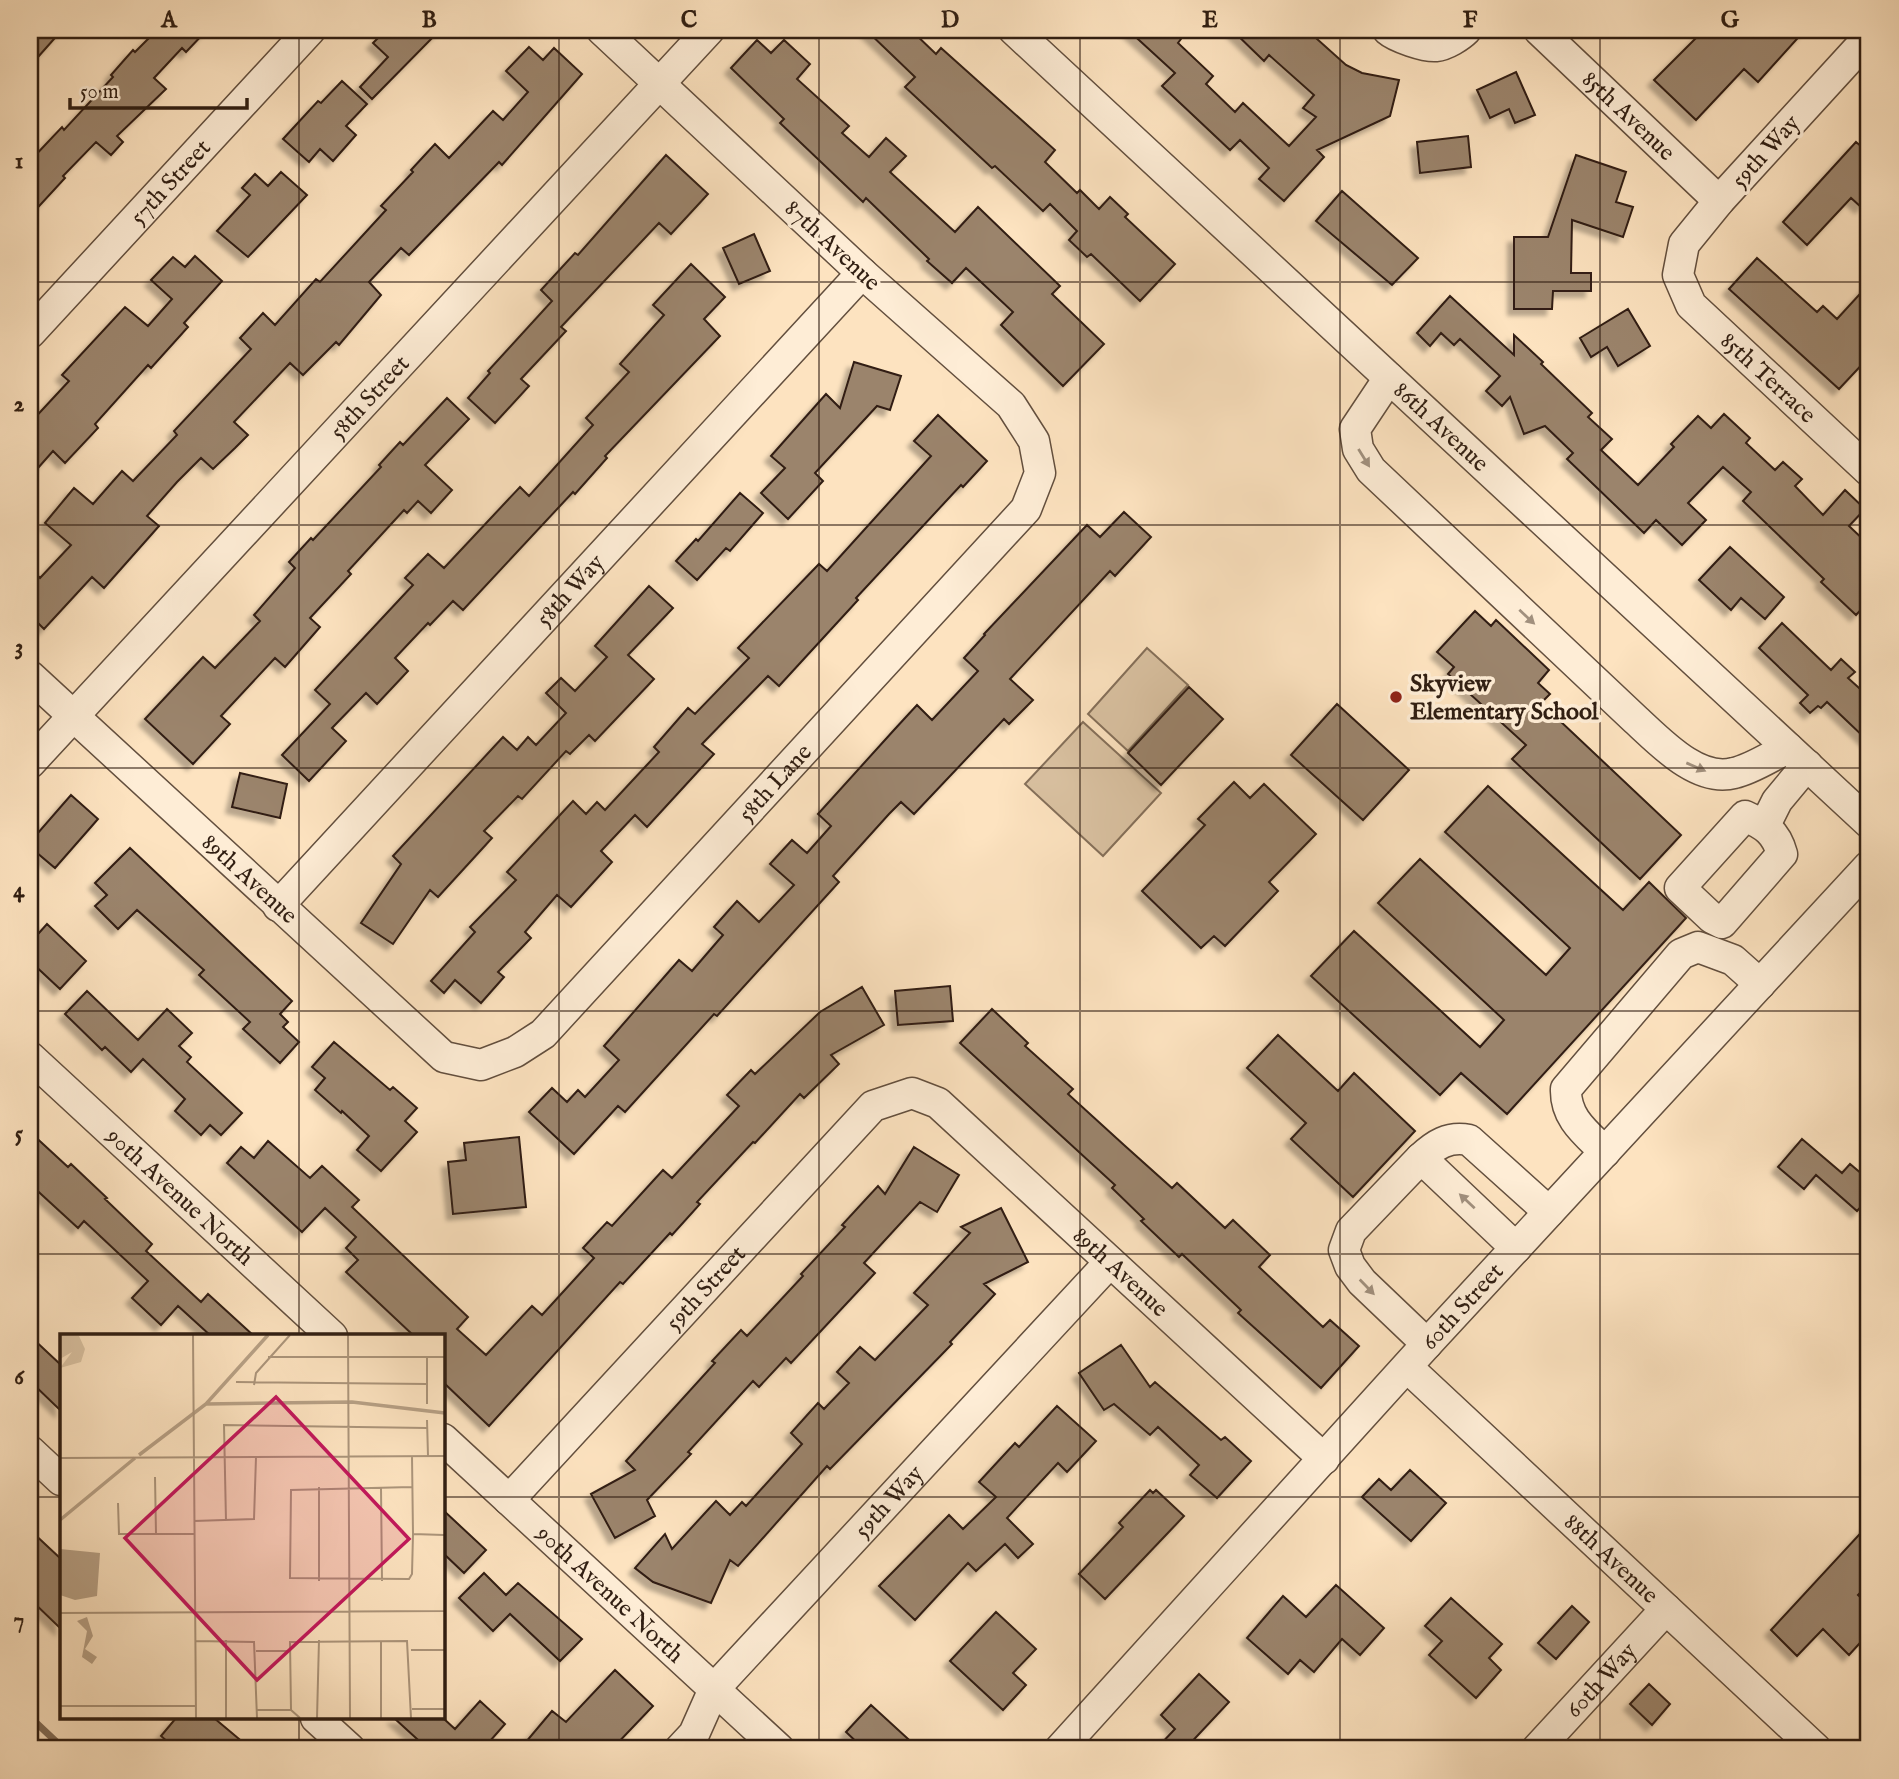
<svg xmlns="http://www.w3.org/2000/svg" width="1899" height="1779" viewBox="0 0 1899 1779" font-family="'IM FELL English',serif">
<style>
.green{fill:#dac2a2;stroke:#85705a;stroke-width:2}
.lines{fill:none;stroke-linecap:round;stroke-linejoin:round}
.stream{stroke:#816c57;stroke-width:7}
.building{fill:#9b846c;stroke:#301e12;stroke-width:2;filter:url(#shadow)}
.minor-casing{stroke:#634f3e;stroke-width:33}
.minor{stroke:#feedd6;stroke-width:30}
.oneway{fill:#a1907e}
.grid{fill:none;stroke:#301e12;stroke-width:2;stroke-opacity:0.55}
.poi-dot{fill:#8f2418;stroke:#feedd6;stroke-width:2.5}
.labels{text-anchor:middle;stroke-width:7;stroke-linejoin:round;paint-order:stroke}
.street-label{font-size:24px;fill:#301e12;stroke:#feedd6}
.poi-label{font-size:24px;font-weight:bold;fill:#301e12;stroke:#feedd6;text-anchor:start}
.inset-river{fill:none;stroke:#b7a085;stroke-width:3.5}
.inset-road{fill:none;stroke:#ab947a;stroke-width:2}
.view{fill:#c2185b;fill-opacity:0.15;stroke:#c2185b;stroke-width:3.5}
.inset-edge{fill:none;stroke:#301e12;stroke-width:3.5}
.neatline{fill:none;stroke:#301e12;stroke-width:2.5}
.grid-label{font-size:23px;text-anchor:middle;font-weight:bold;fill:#301e12}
</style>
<defs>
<filter id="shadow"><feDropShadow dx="-6" dy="6" stdDeviation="2" flood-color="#0004"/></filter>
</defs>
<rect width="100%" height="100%" fill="#fde3c0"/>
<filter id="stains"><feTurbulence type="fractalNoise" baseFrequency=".00286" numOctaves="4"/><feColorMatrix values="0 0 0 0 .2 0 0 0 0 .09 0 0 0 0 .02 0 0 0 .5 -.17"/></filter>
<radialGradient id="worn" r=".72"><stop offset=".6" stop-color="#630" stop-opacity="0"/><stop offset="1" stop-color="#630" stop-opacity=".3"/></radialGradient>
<path class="green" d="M1147,648L1188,685L1128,751L1088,714Z
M1083,722L1161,793L1103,856L1025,784Z"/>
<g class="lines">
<path class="stream" d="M30,1717L64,1749"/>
</g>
<path class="building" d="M30,30H62L30,66Z
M157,30H207L186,52L182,48L154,78L166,89L117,136L123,142L111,155L96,142L63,176L65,178L30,216V161L62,127L64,130L113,77L111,75L133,50L135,52Z
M386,30H440L372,99L360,87L388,57L373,43Z
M866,30H911L936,54L941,48L1055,150L1045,162L1077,193L1080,190L1099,209L1110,197L1128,214L1125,217L1175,264L1140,301L1091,254L1087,257L1069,240L1077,231L1050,204L1043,211L995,166L992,168L905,87L915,77Z
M1128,30H1171L1181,39L1178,43L1213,76L1206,84L1235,112L1243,103L1289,146L1316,117L1303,108L1314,95L1269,55L1264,61L1232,30H1307L1346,65L1362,73L1399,80L1390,116L1317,150L1324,157L1284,201L1259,179L1269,168L1240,140L1230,150L1162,86L1175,73Z
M1704,30H1805L1758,82L1744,69L1696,120L1654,80Z
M757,40L771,53L784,40L810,64L797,79L849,126L842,133L869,157L886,138L906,156L890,172L955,232L978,207L1060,286L1052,294L1104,344L1063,386L1001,325L1013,312L966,268L952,283L927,261L929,259L866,198L863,202L780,123L784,119L731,68Z
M529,47L543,60L554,48L582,74L502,165L499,162L409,255L401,248L369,282L381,295L339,345L336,342L303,375L290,363L234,422L248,435L235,448L213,469L201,458L177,482L147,516L159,526L104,588L92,577L44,629L30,615V568L40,578L71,545L45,523L74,488L93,504L122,471L133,481L177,435L174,431L251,349L240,338L263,313L275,325L316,279L320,282L386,210L381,206L413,172L411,170L435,144L449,158L493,111L503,120L528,92L506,71Z
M1516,72L1535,115L1515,123L1509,109L1490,118L1477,90Z
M342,81L367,104L346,126L356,135L333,161L320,149L309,162L283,139L318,101L321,103Z
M1468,136L1471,167L1420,173L1417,142Z
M1856,142L1869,153V198L1861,207L1851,198L1807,245L1783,222Z
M666,155L708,194L671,234L659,223L561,327L566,331L521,379L529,386L495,423L468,398L490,373L488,371L552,301L541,290L575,253L578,255Z
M1576,155L1626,172L1616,202L1633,207L1623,237L1572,220L1571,273H1591V291H1553L1552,309H1514V237H1548Z
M281,172L307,195L248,257L217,231L250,195L242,188L255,174L268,186Z
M1342,191L1418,258L1392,285L1316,221Z
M754,234L770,271L739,284L723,248Z
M195,256L222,281L184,323L188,327L151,368L148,365L95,424L98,428L65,463L53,451L30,477V423L69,381L62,375L125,307L148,326L172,299L151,280L173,257L185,267Z
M1757,258L1817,312L1823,306L1837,319L1869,284V357L1839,389L1729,289Z
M691,264L725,297L704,319L720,336L605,456L607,458L575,494L573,492L463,610L453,601L430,625L428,623L395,658L408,671L377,704L366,693L332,728L346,741L309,781L282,755L330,704L315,690L413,585L405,578L428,554L444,568L520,487L529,496L593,425L586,418L629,372L620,364L664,315L653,305Z
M1450,296L1514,355V335L1543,362L1541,364L1592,413L1588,417L1612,439L1601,450L1638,485L1674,447L1671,444L1698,416L1711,428L1724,414L1750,438L1746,443L1775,470L1783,462L1802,479L1795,486L1823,515L1845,490L1865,509L1849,526L1869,545V601L1856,615L1821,582L1824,579L1743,501L1751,492L1723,467L1688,503L1706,520L1682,545L1656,520L1644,533L1567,459L1573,453L1545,426L1524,434L1510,397L1502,406L1486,391L1500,376L1460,339L1454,345L1441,333L1430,346L1417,333Z
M1628,309L1650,346L1618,366L1607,347L1591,357L1580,338Z
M854,362L901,376L890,410L877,406L815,473L823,481L788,519L761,493L785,468L771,456L826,394L840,408Z
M447,398L469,419L425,465L452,490L431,513L418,501L407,513L404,510L348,571L351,574L310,618L320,627L285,667L275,658L221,716L230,724L193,764L145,719L203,657L215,668L260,621L254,615L295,568L289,562L311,538L313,540L381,467L379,465L400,442L403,445Z
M938,415L987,461L963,487L961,485L856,598L858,600L779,686L768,676L702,744L714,754L647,827L635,815L601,851L612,862L571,907L557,895L525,932L531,938L498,972L504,977L481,1003L455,980L444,993L431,981L475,932L470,927L516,880L507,872L573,801L586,814L597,802L605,810L659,752L654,747L688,708L695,714L749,658L738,648L819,564L827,571L931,456L914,441Z
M740,493L763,513L730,551L726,548L697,580L676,561L696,539L698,541Z
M1124,512L1151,537L1115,576L1110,571L1010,679L1033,700L1009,724L1004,719L914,814L901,802L889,814L833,876L839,882L717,1016L714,1014L625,1112L618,1106L574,1154L529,1112L552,1088L567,1102L578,1090L585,1097L619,1060L604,1046L679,960L692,971L723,935L714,927L737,901L759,922L794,885L770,864L792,840L807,853L831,826L818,814L894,730L917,705L932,720L978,671L964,658L985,635L984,634L1087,525L1100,537Z
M1730,547L1784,597L1765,619L1741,598L1731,610L1699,580Z
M649,586L673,608L628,655L654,679L595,741L589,735L570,754L566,751L522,799L518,796L484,831L492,838L438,897L430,890L393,944L361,923L401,864L393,856L503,737L517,750L528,737L536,745L566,713L546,693L561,678L575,691L607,657L595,646Z
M1475,611L1491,626L1496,620L1549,670L1538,683L1550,694L1541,703L1681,835L1640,879L1512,759L1526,745L1448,674L1454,667L1437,652Z
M1782,623L1831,670L1841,659L1855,672L1848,678L1869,697V742L1827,702L1821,708L1818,706L1810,713L1800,703L1808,695L1759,648Z
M1189,687L1223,719L1161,785L1128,753Z
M1337,704L1409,770L1363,820L1291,755Z
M240,773L287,784L280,818L232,807Z
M1234,782L1250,798L1264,784L1316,834L1269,882L1278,891L1225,946L1214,936L1201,948L1142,891L1205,825L1198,819Z
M1488,786L1623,910L1649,882L1686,918L1507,1114L1461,1073L1440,1095L1311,976L1354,931L1480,1047L1504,1020L1378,903L1420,859L1546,975L1570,948L1445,832Z
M71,795L98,819L55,868L30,847V842Z
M130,848L292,1001L280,1014L288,1022L283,1027L299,1042L280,1063L243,1029L250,1022L199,975L204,970L137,910L118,929L95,906L107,895L95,883Z
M47,924L86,961L60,989L30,961V943Z
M950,986L953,1021L898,1025L895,991Z
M862,987L884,1025L831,1055L839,1064L804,1098L800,1094L755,1143L753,1142L697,1202L700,1204L672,1235L670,1233L623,1284L620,1282L489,1426L443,1382V1336H414L346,1272L358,1260L346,1248L356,1237L325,1208L302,1232L227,1163L241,1147L254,1158L268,1141L310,1178L322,1166L359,1200L352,1207L468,1317L457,1329L486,1355L532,1306L542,1315L594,1258L583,1248L607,1222L612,1226L663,1170L672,1178L739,1106L727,1095L751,1070L755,1074L820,1012Z
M87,991L138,1040L167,1009L192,1033L179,1046L191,1057L187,1062L242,1113L221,1135L210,1125L201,1135L175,1111L185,1099L143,1059L131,1072L105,1047L102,1050L65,1014Z
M992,1009L1028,1043L1025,1046L1073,1089L1068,1094L1124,1145L1172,1188L1177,1183L1225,1228L1233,1220L1270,1255L1259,1267L1323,1327L1330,1320L1359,1346L1321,1388L1238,1313L1241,1310L1182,1254L1179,1257L1141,1221L1144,1219L1112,1188L1115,1185L960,1043Z
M1278,1035L1338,1091L1354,1073L1415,1131L1353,1197L1291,1139L1306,1123L1247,1068Z
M334,1042L390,1090L393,1087L417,1108L405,1121L417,1132L381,1171L357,1150L369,1136L342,1111L341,1113L315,1090L325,1078L312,1067Z
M30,1132L68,1167L71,1164L107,1198L105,1199L152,1244L146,1251L201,1302L208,1294L254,1336H211L178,1306L161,1325L132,1298L148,1281L84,1221L78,1228L30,1184Z
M519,1137L526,1207L453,1214L448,1162L466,1160L464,1143Z
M1802,1139L1842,1173L1850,1164L1869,1180V1198L1857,1211L1816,1175L1804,1189L1778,1167Z
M914,1147L959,1175L937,1212L920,1202L864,1263L875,1273L791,1363L786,1358L759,1387L753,1381L688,1452L691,1454L647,1500L655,1516L615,1538L591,1494L635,1470L626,1461L715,1363L712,1361L741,1330L747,1336L803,1276L801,1274L845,1227L842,1225L878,1186L885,1194Z
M1001,1208L1028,1262L984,1284L995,1294L950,1342L952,1344L830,1469L827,1466L738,1566L730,1560L711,1603L653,1582L635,1568L665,1534L672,1549L716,1501L730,1515L742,1502L746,1506L802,1444L791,1433L818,1403L824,1409L849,1383L837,1372L860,1347L875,1360L928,1305L914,1293L970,1233L961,1227Z
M30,1336L61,1365V1411L30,1381Z
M1121,1345L1150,1387L1155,1382L1221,1440L1225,1437L1251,1461L1217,1498L1190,1475L1199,1465L1158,1427L1150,1435L1114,1404L1104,1410L1079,1373Z
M1057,1406L1096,1441L1067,1472L1058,1463L1007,1518L1033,1544L1018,1558L1005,1544L976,1571L968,1563L915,1620L879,1586L949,1515L963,1529L996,1497L979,1482L1015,1443L1019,1447Z
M1410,1470L1446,1503L1411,1541L1362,1497L1379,1479L1391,1490Z
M1150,1490L1153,1493L1156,1490L1184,1516L1105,1599L1079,1574L1123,1527L1119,1523Z
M443,1510L486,1550L464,1573L443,1553Z
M1869,1524V1584L1858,1595L1869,1605V1633L1849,1655L1823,1629L1797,1656L1771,1630Z
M30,1530L61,1559V1629L30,1599Z
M484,1573L506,1595L518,1583L582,1639L560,1661L510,1614L493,1631L459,1598Z
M1336,1585L1384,1628L1360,1655L1342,1639L1314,1672L1300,1660L1288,1674L1247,1638L1283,1596L1306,1617Z
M1451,1598L1502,1644L1489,1658L1501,1670L1476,1698L1429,1655L1442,1641L1425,1626Z
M1572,1606L1589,1622L1556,1659L1538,1643Z
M996,1612L1036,1649L1013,1673L1026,1685L1003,1710L950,1661Z
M615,1670L653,1706L612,1749H520L552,1711L566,1722Z
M1199,1674L1229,1702L1185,1749H1156L1175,1729L1161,1715Z
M1649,1684L1670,1704L1652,1725L1630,1704Z
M480,1701L505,1724L483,1749H428L394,1718H443L455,1729Z
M871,1705L919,1749H864L846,1732Z
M176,1718H214L251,1749H176L161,1736Z"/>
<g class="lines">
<defs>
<g id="minor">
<path id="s1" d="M1014,30L1869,823"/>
<path d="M1388,30C1396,37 1425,47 1436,46C1446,45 1460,36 1466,30"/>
<path id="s2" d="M1539,30L1719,201"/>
<path id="s3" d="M1869,37L1719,201L1684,244L1678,275L1691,305L1869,471"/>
<path id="s4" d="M30,333L310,30"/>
<path d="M1389,378L1355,429L1358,449L1371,470L1636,720C1660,742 1698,783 1734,773C1752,769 1771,756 1788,748"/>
<path id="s5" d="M30,676L444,1057L481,1065L515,1052L543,1034L1026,509L1040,473L1034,441L1011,405L862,273L602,30"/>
<path id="s6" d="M30,763L709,30"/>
<path d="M1745,816C1765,825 1776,832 1782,854L1722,923L1712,918L1680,888Z"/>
<path d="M1765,825L1777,801L1807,765"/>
<path id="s7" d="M278,906L862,273"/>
<path id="s8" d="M30,1057L332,1336"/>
<path d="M1605,1152C1586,1133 1565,1118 1566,1089L1681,954L1698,947L1733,960L1760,984"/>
<path d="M1421,1158C1435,1145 1448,1136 1469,1140L1549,1212"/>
<path d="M1427,1344L1362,1282L1350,1266L1344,1250L1351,1231L1421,1158L1516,1248"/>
<path id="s9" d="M1407,1367L1816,1749"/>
<path id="s10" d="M443,1439L779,1749"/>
<path d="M30,1451L61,1480"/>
<path id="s11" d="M509,1500L873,1106L912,1093L938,1103L1324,1459"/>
<path d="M316,1718L350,1749"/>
<path id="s12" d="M680,1749L694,1734L714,1689L1110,1262"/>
<path id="s13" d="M1060,1749L1427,1344L1869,866"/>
<path id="s14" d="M1537,1749L1666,1609"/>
</g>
</defs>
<use href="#minor" class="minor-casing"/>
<use href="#minor" class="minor"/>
</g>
<defs><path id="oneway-solid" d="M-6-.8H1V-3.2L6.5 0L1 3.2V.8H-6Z" transform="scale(1.75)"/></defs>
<g class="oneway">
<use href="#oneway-solid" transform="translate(1364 458) rotate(58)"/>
<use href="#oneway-solid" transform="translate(1527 617) rotate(43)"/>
<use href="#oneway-solid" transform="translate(1696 767) rotate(23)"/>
<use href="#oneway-solid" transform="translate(1467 1201) rotate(-137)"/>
<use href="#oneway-solid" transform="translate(1367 1287) rotate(46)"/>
</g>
<path class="grid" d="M299,30V1336M559,30V1749M819,30V1749M1080,30V1749M1340,30V1749M1600,30V1749M30,282H1869M30,525H1869M30,768H1869M30,1011H1869M30,1254H1869M30,1497H61M443,1497H1869M299,1718V1749"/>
<circle class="poi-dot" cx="1396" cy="697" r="7"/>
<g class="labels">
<g class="street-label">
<text dy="8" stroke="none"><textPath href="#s2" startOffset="124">85th Avenue</textPath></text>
<text transform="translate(1765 151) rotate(-48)" y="8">59th Way</text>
<text dy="8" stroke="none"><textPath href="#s4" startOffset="206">57th Street</textPath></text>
<text transform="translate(833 245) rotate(43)" y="8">87th Avenue</text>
<text dy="8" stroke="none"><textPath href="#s3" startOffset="448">85th Terrace</textPath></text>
<text dy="8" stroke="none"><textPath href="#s6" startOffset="499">58th Street</textPath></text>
<text dy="8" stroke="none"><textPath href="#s1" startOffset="583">86th Avenue</textPath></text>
<text dy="8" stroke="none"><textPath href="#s7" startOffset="430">58th Way</textPath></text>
<text dy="8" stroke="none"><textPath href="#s5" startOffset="1012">58th Lane</textPath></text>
<text dy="8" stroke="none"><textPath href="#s5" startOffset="299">89th Avenue</textPath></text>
<text dy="8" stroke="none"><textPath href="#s8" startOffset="205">90th Avenue North</textPath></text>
<text dy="8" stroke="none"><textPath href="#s11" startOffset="854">89th Avenue</textPath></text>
<text dy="8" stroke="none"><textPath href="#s11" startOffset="289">59th Street</textPath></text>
<text dy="8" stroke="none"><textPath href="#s13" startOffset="598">60th Street</textPath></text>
<text dy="8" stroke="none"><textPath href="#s12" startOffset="326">59th Way</textPath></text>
<text dy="8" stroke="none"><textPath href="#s9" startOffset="280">88th Avenue</textPath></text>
<text dy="8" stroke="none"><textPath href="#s10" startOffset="228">90th Avenue North</textPath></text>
<text dy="8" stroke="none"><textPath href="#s14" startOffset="94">60th Way</textPath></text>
</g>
<g class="poi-label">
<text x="1410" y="691">Skyview<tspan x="1410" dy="28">Elementary School</tspan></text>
</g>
</g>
<g transform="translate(60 1334)">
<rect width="385" height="385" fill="#fde3c0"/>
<path d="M0,1L19,2L25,15L21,28L0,34L12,18L0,25Z" fill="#dac2a2"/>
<path d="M0,215L40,219L37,262L15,266L0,261ZM27,283L33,302L25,315L37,323L32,330L22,323L27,297L17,287Z" fill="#b7a085"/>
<path class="inset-river" d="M146,70L292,68L385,79M79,121L146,70L208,1M0,186L75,124"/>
<path class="inset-road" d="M133,1L136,384M288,1L290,384M208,23H385M367,23V70M176,48L367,50M194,51L196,39L230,1M367,86L368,122M352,122L353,200L352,240L349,245L230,244L231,156L352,153M0,124L385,122M95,143L96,200M259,153V247M321,153L322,247M58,169L59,200H135M134,187L194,185L196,123M166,187L164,91L367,94M353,200L384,201M385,277V157M0,279L385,277M166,306V384M135,307L194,308L197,384M385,310V371M351,316H384M196,317H229M0,372H136M352,375H385M197,376H231L240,384M231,376L230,308L347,307L351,384M257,384L259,306M321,384V307"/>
<path class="view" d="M216,63L349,205L197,346L65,204Z"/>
<rect width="385" height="385" class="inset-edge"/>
</g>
<rect width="1899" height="1779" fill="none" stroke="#fde3c0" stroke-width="77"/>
<path d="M70 98v10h177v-10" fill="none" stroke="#301e12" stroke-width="3.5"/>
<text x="80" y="98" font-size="21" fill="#301e12" stroke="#feedd6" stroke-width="5" paint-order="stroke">50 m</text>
<rect x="38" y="38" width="1822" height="1702" class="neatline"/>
<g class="grid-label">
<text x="169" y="27">A</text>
<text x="429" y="27">B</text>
<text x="689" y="27">C</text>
<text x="950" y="27">D</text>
<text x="1210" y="27">E</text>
<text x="1470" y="27">F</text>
<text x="1730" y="27">G</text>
<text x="19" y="168">1</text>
<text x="19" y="411">2</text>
<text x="19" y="654">3</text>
<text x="19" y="897">4</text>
<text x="19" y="1141">5</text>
<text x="19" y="1384">6</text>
<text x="19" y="1627">7</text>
</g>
<rect width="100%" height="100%" filter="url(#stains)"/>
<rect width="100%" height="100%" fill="url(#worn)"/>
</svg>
